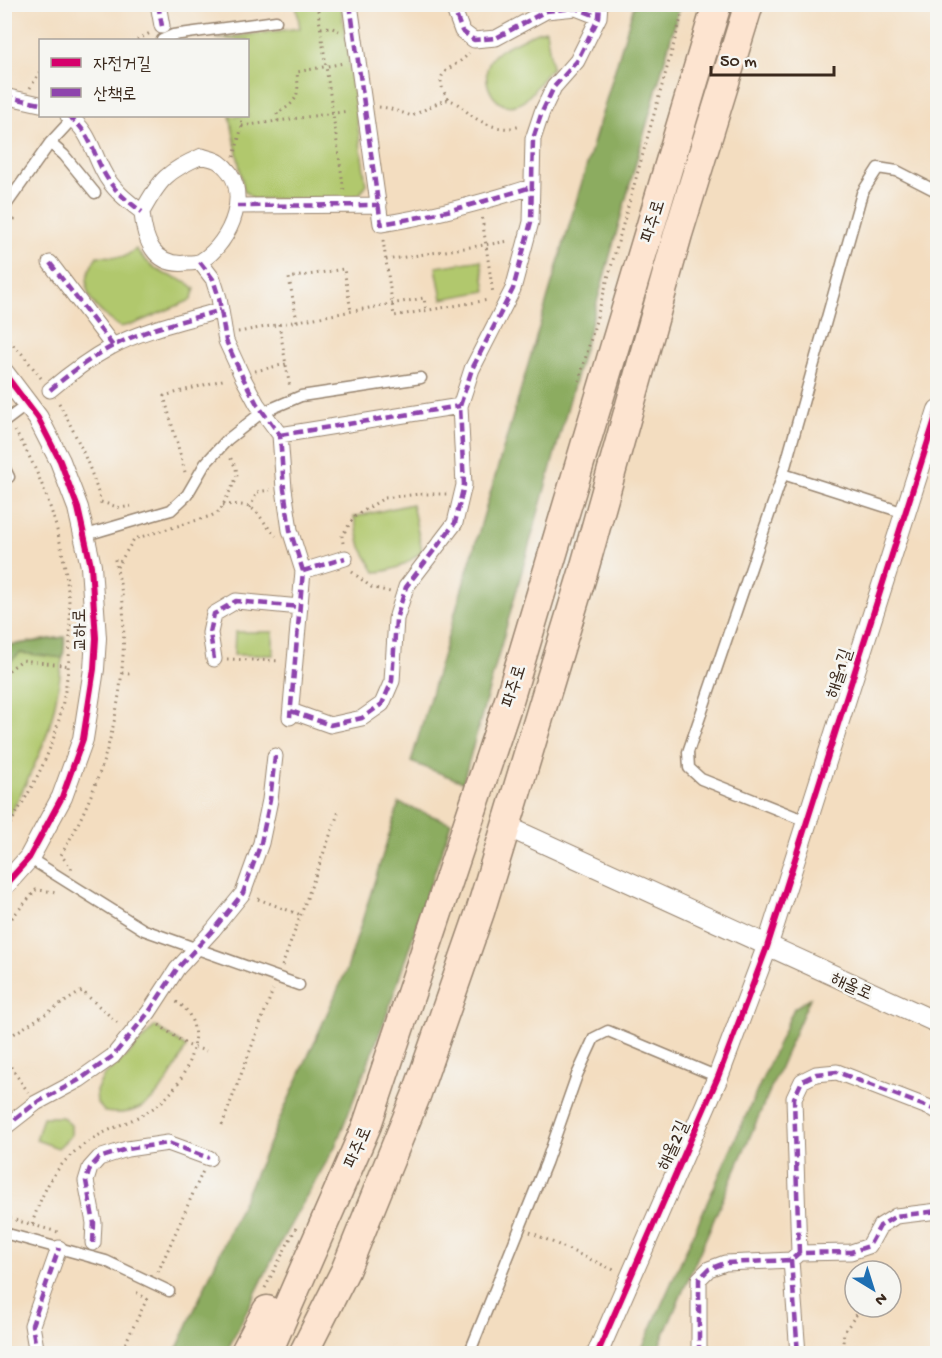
<svg xmlns="http://www.w3.org/2000/svg" width="942" height="1358" viewBox="0 0 942 1358" font-family="'Gochi Hand','Poor Story',sans-serif">
<style>
.green{fill:#b1c86d;stroke:#767946;stroke-width:1.5}
.forest{fill:#8cac60;stroke:#646b3f;stroke-width:1.5}
.lines{fill:none;stroke-linecap:round;stroke-linejoin:round}
.service-casing{stroke:#97846f;stroke-width:13}
.pedestrian-casing{stroke:#97846f;stroke-width:17}
.minor-casing{stroke:#97846f;stroke-width:22}
.secondary-casing{stroke:#97846f;stroke-width:31}
.path{stroke:#97846f;stroke-width:3;stroke-dasharray:1.5 4.5;stroke-linecap:butt}
.service{stroke:#fff;stroke-width:10}
.pedestrian{stroke:#fff;stroke-width:15}
.minor{stroke:#fff;stroke-width:20}
.secondary{stroke:#fde4d0;stroke-width:28}
.quiet{stroke:#8e44ad;stroke-width:4.5;stroke-dasharray:9 4.5;stroke-linecap:butt}
.cycleway-casing{stroke:#f6f6f2;stroke-width:10}
.cycleway{stroke:#d6006c;stroke-width:6}
.labels{text-anchor:middle;stroke-width:5;stroke-linejoin:round;paint-order:stroke}
.street-label{font-size:18px;fill:#3b2a1e;stroke:#f6f6f2}
</style>
<rect width="100%" height="100%" fill="#f6f6f2"/>
<filter id="ink" filterUnits="userSpaceOnUse"><feTurbulence type="fractalNoise" baseFrequency=".0167" numOctaves="2"/><feDisplacementMap in="SourceGraphic" scale="12" xChannelSelector="R" yChannelSelector="G"/><feConvolveMatrix kernelMatrix="1 2 1 2 8 2 1 2 1" color-interpolation-filters="sRGB"/></filter>
<filter id="wash" filterUnits="userSpaceOnUse"><feTurbulence type="fractalNoise" baseFrequency=".008" numOctaves="4" result="noise"/><feDisplacementMap in="SourceGraphic" scale="24" xChannelSelector="R" yChannelSelector="G"/><feGaussianBlur stdDeviation="1.35" result="paint"/><feColorMatrix in="noise" values="0 0 0 0 0 0 0 0 0 0 0 0 0 0 0 0 0 1.4 0 .05"/><feComposite in="paint" operator="in"/></filter>
<g filter="url(#wash)">
<rect width="100%" height="100%" fill="#f3ddc0"/>
<path class="green" d="M296,5H341L366,185L360,194L351,198L253,199L244,190L230,116H248V40L216,39L300,28Z
M546,30L552,68C540,78 533,96 521,103C496,116 479,81 490,61C497,49 509,46 520,40C529,36 535,31 546,30Z
M136,249C144,260 153,268 165,274C177,279 186,279 195,289L191,300L134,324L120,327C91,307 75,289 97,256L124,257Z
M481,260L486,291L442,299L436,267Z
M412,504L422,551C407,564 396,571 375,572L361,547L354,517Z
M235,632H273V655H234Z
M65,637C61,671 57,705 46,737C35,767 20,796 5,824V646Z
M155,1026L186,1047C168,1082 151,1120 105,1112L97,1103L96,1091L104,1075L130,1053Z
M43,1117H62L71,1125V1136L58,1148L36,1140Z"/>
<path class="forest" d="M634,5H680L463,782L411,762Z
M65,637L63,658L20,653L5,666V646Z
M399,803L451,823L386,1017L335,1147L283,1238L226,1353H175L347,969Z
M810,998L656,1353H640L794,1008Z"/>
</g>
<g filter="url(#ink)">
<g class="lines">
<defs>
<path id="service" d="M162,40L173,35L276,21
M50,143L64,155L95,193
M4,208L50,143L75,116
M4,422L28,404
M4,467L9,477
M783,474L905,513
M86,535L171,510L187,495L205,464L227,440L261,413L301,396L421,378
M806,821L701,779L689,768L688,752L783,474L862,193L878,168L897,171L938,192
M29,858L144,930L299,985
M4,1233L106,1261L169,1291
M469,1354L546,1163L577,1075L594,1038L608,1031L718,1077"/>
<path id="pedestrian" d="M158,4L162,26
M350,4L381,224C433,216 481,203 531,187
M452,4L462,31L474,40L496,38L546,11L576,8L599,17
M4,96L40,104
M68,116C89,130 92,150 103,171C112,189 126,200 142,212C144,240 154,267 187,263C191,263 197,263 201,261C231,243 255,187 219,162C215,159 207,158 202,156C167,171 160,179 142,212
M237,206L379,205
M200,262L213,279L219,298L226,341L243,378L257,404L280,435L284,489L290,530L303,571L290,717
M50,263L113,346
M50,390C69,374 89,359 111,347C144,329 185,321 221,310
M280,435L460,406
M303,571L345,558
M214,659L210,633L214,614L236,601L300,607
M291,711L330,725L362,718L382,704L392,681L396,619L406,587L455,523L464,485L460,406L472,369L513,289L531,222L533,139L542,112L554,87L577,61L599,17L600,4
M4,1128L36,1103L79,1080L113,1056L149,1012L177,969L213,930L243,893L261,843L270,800L275,756
M93,1243L94,1223L86,1181L90,1168L99,1158L127,1149L168,1143L209,1158
M799,1253L794,1098L802,1081L816,1074L837,1072L938,1111
M791,1260L798,1354
M37,1354L32,1325L59,1248
M699,1354V1279L709,1269L725,1263L791,1260L799,1253L851,1252L869,1246L880,1226L896,1216L938,1211"/>
<path id="minor" d="M4,373L38,418L60,461L78,508L91,566L96,638L94,669L83,739L62,797L29,858L4,886
M506,826L938,1023
M597,1354L718,1077L767,947L938,410"/>
<path id="secondary" d="M244,1354L267,1310
M267,1354L367,1125L510,697L717,4
M303,1354L345,1271L416,1096L480,912L583,573L678,234L749,4"/>
</defs>
<use href="#service" class="service-casing"/>
<use href="#pedestrian" class="pedestrian-casing"/>
<use href="#minor" class="minor-casing"/>
<use href="#secondary" class="secondary-casing"/>
<path class="path" d="M317,4L344,191
M321,28L330,27L339,31
M137,40L150,33
M30,88L40,72
M448,99C428,68 456,70 469,53
M379,107L388,108L412,116C421,112 441,100 447,100C456,100 463,109 471,115C484,125 504,132 520,126
M278,121L277,113C299,102 299,94 297,72L344,63
M242,126L349,111
M234,157L242,126L241,116
M482,218L493,294
M4,235L17,215
M383,240L394,316L489,300
M386,260L510,241
M297,321L289,278L344,269L351,311
M279,324L290,388
M238,332L424,298L426,311
M4,337L19,350L41,378
M255,371L286,364
M579,381L685,4
M59,403C77,437 93,470 102,507
M185,472L164,396L226,379
M101,502L121,508L131,506
M223,505C261,502 254,514 276,536
M250,508L257,492L270,490
M343,543L342,536L354,517L384,498L420,494H447
M117,567L134,539L211,516L220,511L237,477L236,468L230,457
M352,572L371,587L390,592
M227,659L280,661
M122,673L130,674
M4,674L22,660L70,666
M4,834C25,799 48,763 58,723C84,626 67,516 15,431
M72,869L61,855C107,777 128,695 123,604C122,588 117,571 114,555
M258,899L301,915
M4,927L36,890L58,892
M282,966L339,811
M159,1025L187,1045L206,1051
M4,1040L82,991L120,1025
M4,1057L28,1092
M222,1125L273,990
M4,1217L58,1232
M32,1224C40,1199 50,1175 69,1157C110,1116 162,1127 188,1064C193,1051 197,1038 193,1024C190,1014 184,1004 173,1001
M530,1232L614,1270
M158,1272L203,1171
M265,1288L298,1224
M120,1354L147,1299L134,1291
M842,1354L844,1332L862,1307
M899,1354L938,1348"/>
<use href="#service" class="service"/>
<use href="#pedestrian" class="pedestrian"/>
<use href="#minor" class="minor"/>
<use href="#secondary" class="secondary"/>
<path class="quiet" d="M158,4L162,26
M350,4L381,224C433,216 481,203 531,187
M452,4L462,31L474,40L496,38L546,11L576,8L599,17
M4,96L40,104
M68,116C89,130 92,150 103,171C112,189 126,200 142,212
M237,206L379,205
M200,262L213,279L219,298L226,341L243,378L257,404L280,435L284,489L290,530L303,571L290,717
M50,263L113,346
M50,390C69,374 89,359 111,347C144,329 185,321 221,310
M280,435L460,406
M303,571L345,558
M214,659L210,633L214,614L236,601L300,607
M291,711L330,725L362,718L382,704L392,681L396,619L406,587L455,523L464,485L460,406L472,369L513,289L531,222L533,139L542,112L554,87L577,61L599,17L600,4
M4,1128L36,1103L79,1080L113,1056L149,1012L177,969L213,930L243,893L261,843L270,800L275,756
M93,1243L94,1223L86,1181L90,1168L99,1158L127,1149L168,1143L209,1158
M799,1253L794,1098L802,1081L816,1074L837,1072L938,1111
M791,1260L798,1354
M37,1354L32,1325L59,1248
M699,1354V1279L709,1269L725,1263L791,1260L799,1253L851,1252L869,1246L880,1226L896,1216L938,1211"/>
<defs>
<path id="cycleway" d="M4,373L38,418L60,461L78,508L91,566L96,638L94,669L83,739L62,797L29,858L4,886
M597,1354L718,1077L767,947L938,410"/>
</defs>
<use href="#cycleway" class="cycleway-casing"/>
<use href="#cycleway" class="cycleway"/>
</g>
</g>
<g class="labels">
<g class="street-label">
<text transform="translate(652 221) rotate(-73)" y="6">파주로</text>
<text transform="translate(79 630) rotate(-91)" y="6">교하로</text>
<text transform="translate(838 673) rotate(-72)" y="6">해올1길</text>
<text transform="translate(513 686) rotate(-73)" y="6">파주로</text>
<text transform="translate(852 985) rotate(24)" y="6">해올로</text>
<text transform="translate(672 1145) rotate(-66)" y="6">해올2길</text>
<text transform="translate(357 1147) rotate(-67)" y="6">파주로</text>
</g>
</g>
<rect width="942" height="1358" fill="none" stroke="#f6f6f2" stroke-width="24"/>
<rect x="39" y="39" width="210" height="78" fill="#f6f6f2" stroke="#aba49d" stroke-width="1.5"/>
<rect x="51" y="58" width="30" height="9" fill="#d6006c" stroke="#aba49d" stroke-width="1.5"/>
<text x="93" y="69" font-size="18" fill="#3b2a1e">자전거길</text>
<rect x="51" y="88" width="30" height="9" fill="#8e44ad" stroke="#aba49d" stroke-width="1.5"/>
<text x="93" y="99" font-size="18" fill="#3b2a1e">산책로</text>
<g transform="translate(873 1289) rotate(142)"><circle r="28" fill="#f6f6f2" stroke="#aba49d" stroke-width="1.5"/>
<path d="M0-4.5L10 22L0 15L-10 22Z" fill="#1f6fb2"/>
<text y="-9" font-size="16" font-weight="bold" text-anchor="middle" fill="#3b2a1e">N</text>
</g>
<path d="M711 66v9h123v-9" fill="none" stroke="#3b2a1e" stroke-width="3"/>
<text x="720" y="66" font-size="18" fill="#3b2a1e" stroke="#f6f6f2" stroke-width="4.5" paint-order="stroke">50 m</text>
</svg>
